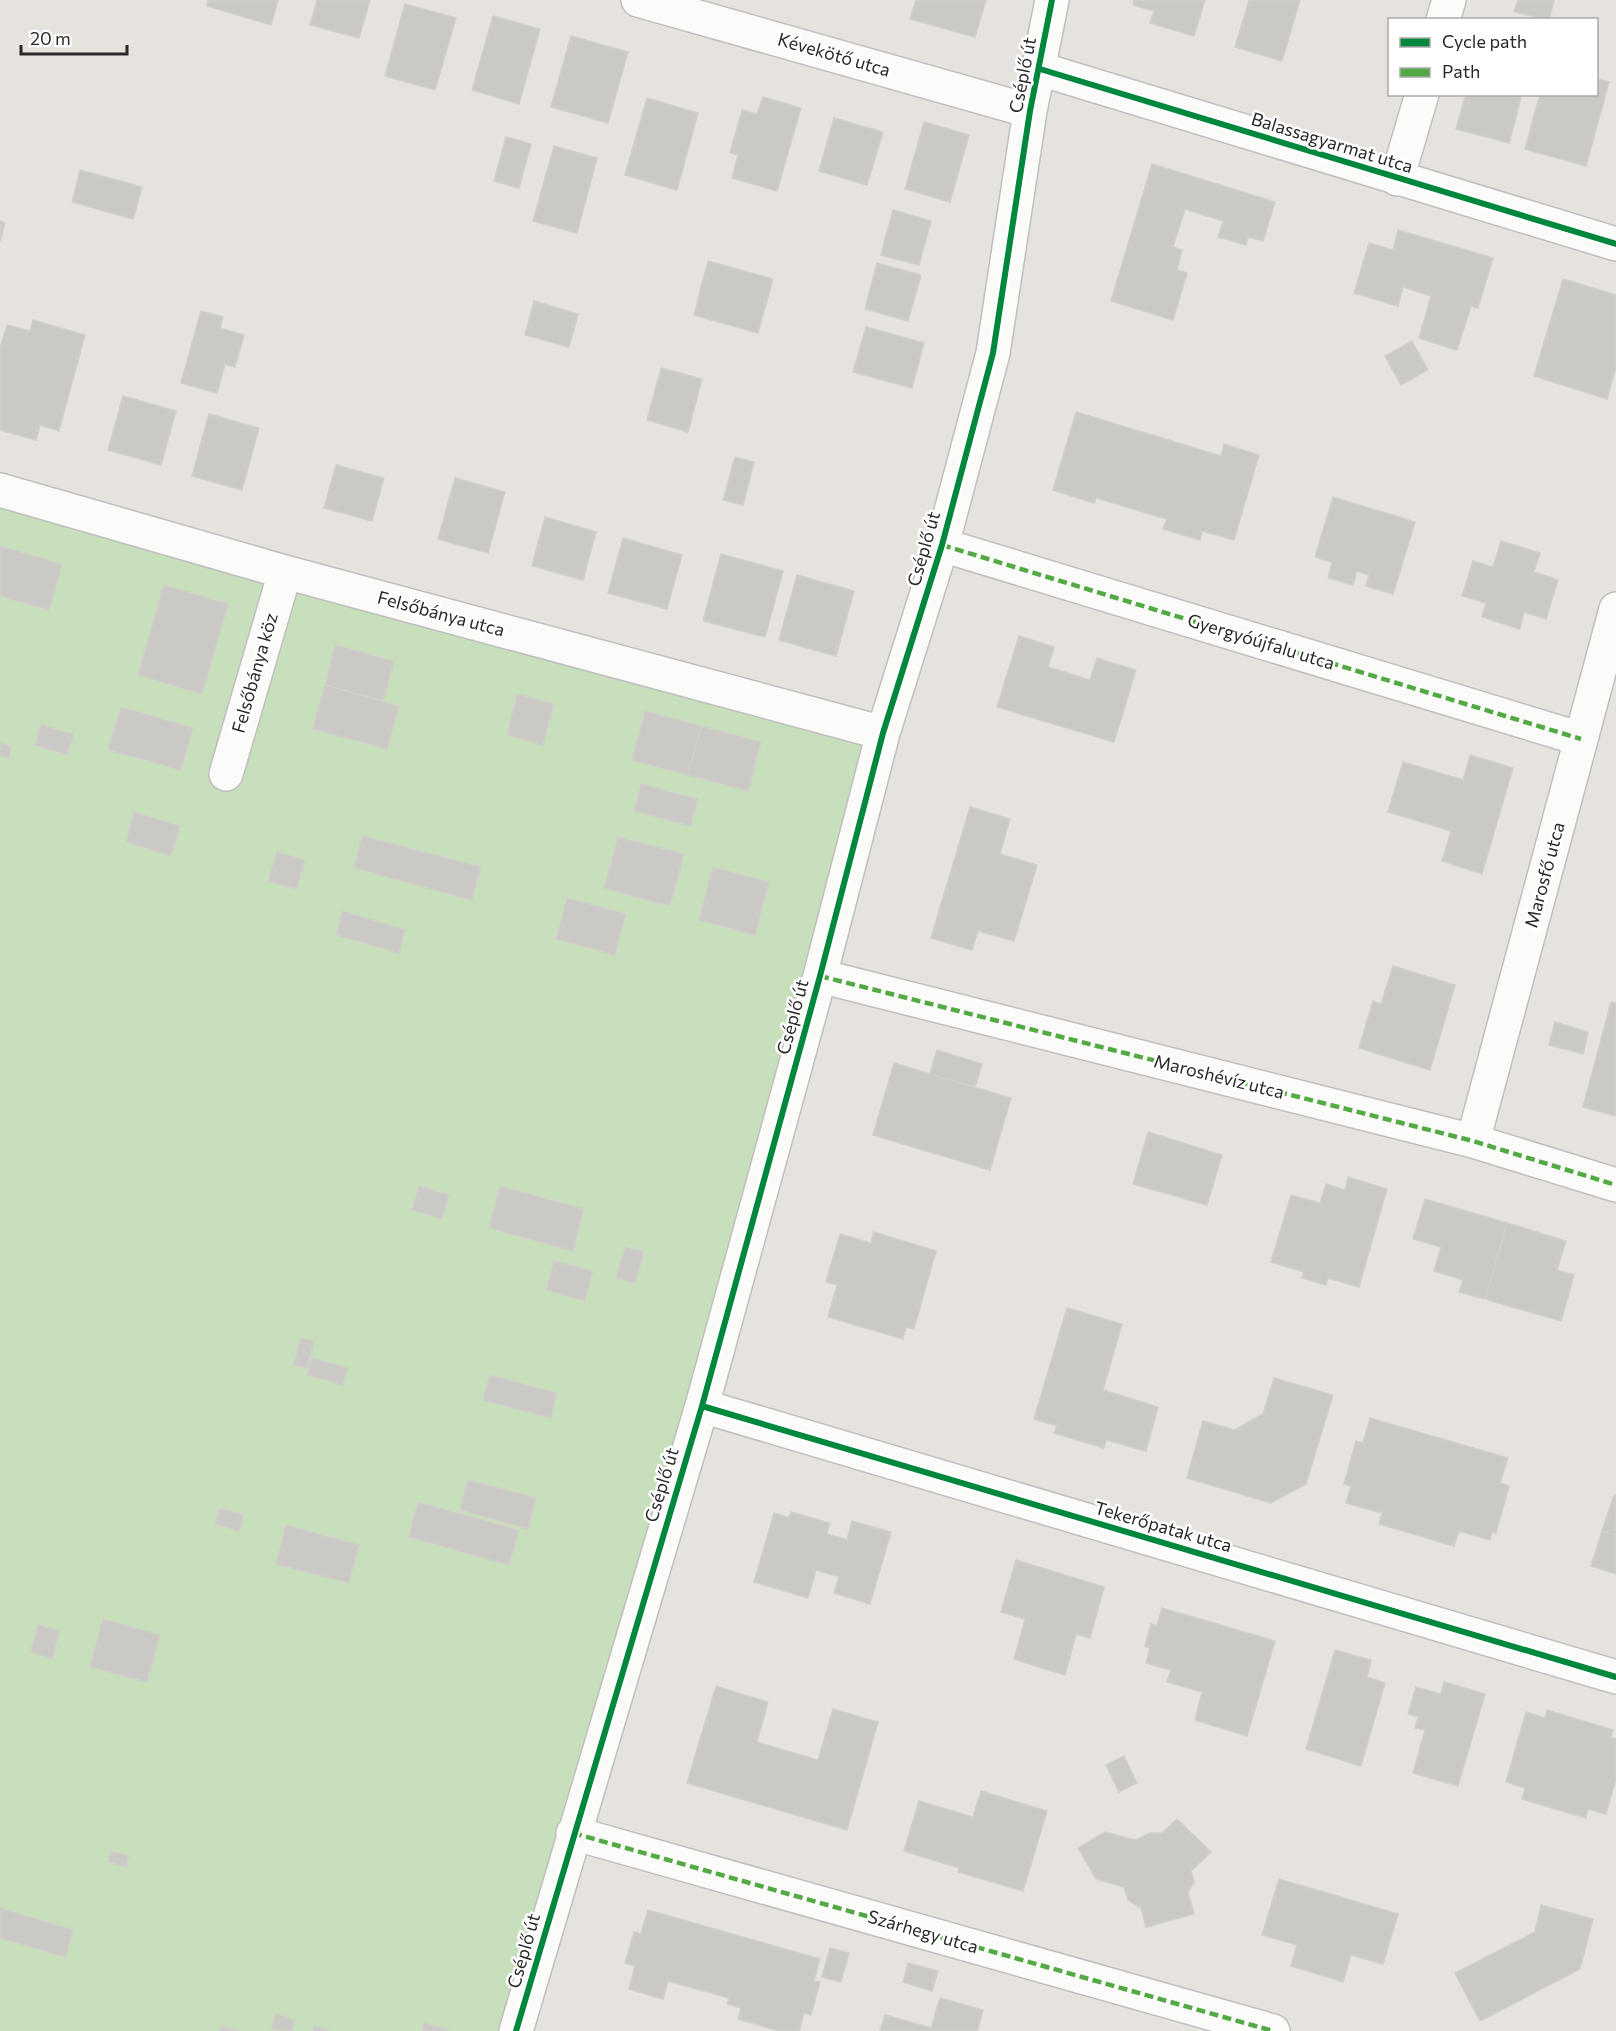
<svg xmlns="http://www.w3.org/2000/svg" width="1616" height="2031" viewBox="0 0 1616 2031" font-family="Commissioner,sans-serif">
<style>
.green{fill:#c7dfba}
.building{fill:#cbc9c5;stroke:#d1cfca;stroke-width:1.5}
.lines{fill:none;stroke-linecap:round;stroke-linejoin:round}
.minor-casing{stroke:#c0bfbf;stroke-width:36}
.minor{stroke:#fbfbfa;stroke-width:33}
.quiet{stroke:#53aa44;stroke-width:4.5;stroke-dasharray:9 4.5;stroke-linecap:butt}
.cycleway-casing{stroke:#fff;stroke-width:10}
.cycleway{stroke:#00873e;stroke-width:6}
.labels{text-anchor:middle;stroke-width:5;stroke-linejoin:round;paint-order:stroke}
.street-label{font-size:18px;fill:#282828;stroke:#fff}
</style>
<rect width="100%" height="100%" fill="#e6e3de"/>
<path class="green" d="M0,490L883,733L516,2031H0Z"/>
<path class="building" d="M208,0H278L271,25L207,6Z
M317,0H370L359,38L310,25Z
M916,0H986L975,37L910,19Z
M1134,0H1205L1194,36L1150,23L1154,11L1133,5Z
M1249,0H1300L1282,61L1235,47Z
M1518,0H1554L1549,20L1514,12Z
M405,4L456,18L435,90L385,76Z
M493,16L540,29L519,104L472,90Z
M571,36L628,52L608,123L551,107Z
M1596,79L1609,82L1586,166L1525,149L1540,94H1596Z
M1466,94H1522L1509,143L1456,129Z
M763,97L801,108L777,191L732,178L738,155L730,153L742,110L757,114Z
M647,98L698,113L677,190L625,175Z
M834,118L883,132L867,185L819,171Z
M924,122L969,135L950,202L905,189Z
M506,137L531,144L519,188L494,181Z
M554,146L597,158L577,233L533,221Z
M1152,164L1275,202L1263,241L1248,237L1246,245L1218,237L1223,221L1185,209L1173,247L1182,250L1177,270L1187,273L1173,320L1111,301Z
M80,170L142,187L133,219L72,202Z
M893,210L931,221L919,265L881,255Z
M0,221L5,223L0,241Z
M1398,230L1493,258L1478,308L1471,306L1457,350L1419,338L1431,296L1403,287L1398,306L1354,293L1369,243L1393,250Z
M708,261L773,279L758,333L694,315Z
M877,263L921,275L908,321L865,309Z
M1563,279L1616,295V367L1607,399L1534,376Z
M534,301L578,314L569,347L525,335Z
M201,311L223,317L220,328L244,335L235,367L225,364L217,393L181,383Z
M33,320L85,335L59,431L40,425L36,440L0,430V348L7,325L30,331Z
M866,327L924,343L912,388L853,372Z
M1412,341L1428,370L1401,385L1385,356Z
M661,368L702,379L688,432L647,420Z
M123,396L176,411L161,465L108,450Z
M1076,412L1221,456L1224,444L1259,455L1234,540L1202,531L1200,540L1163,529L1167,519L1096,498L1094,503L1053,490Z
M209,414L259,428L242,490L192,476Z
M735,457L754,462L743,505L723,500Z
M336,465L384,478L372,521L324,508Z
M455,478L505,492L488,553L438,539Z
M1333,497L1415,522L1393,594L1366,586L1369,575L1357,571L1353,585L1328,578L1332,562L1315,557Z
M545,517L596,532L583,580L532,566Z
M623,538L682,555L667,609L608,593Z
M1501,541L1540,553L1534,572L1558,580L1546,619L1524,612L1520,629L1482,617L1486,603L1462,596L1473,561L1493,567Z
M0,546L62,564L49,610L0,596Z
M721,554L783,571L765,637L703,621Z
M797,575L854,591L836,656L779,640Z
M164,585L228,604L202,694L138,675Z
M1019,636L1054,647L1048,667L1090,680L1097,658L1136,670L1114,742L997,707Z
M335,645L394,661L383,701L325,685Z
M325,685L399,706L387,749L313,729Z
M517,694L554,704L543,745L507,735Z
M121,707L193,728L181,770L108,750Z
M645,711L701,726L688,775L632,760Z
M41,725L74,734L67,755L35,745Z
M701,726L761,742L748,791L688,775Z
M0,743L12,747L9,758L0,756Z
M1470,755L1513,768L1482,874L1442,861L1451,831L1388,812L1403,762L1463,780Z
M641,784L698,799L691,826L634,811Z
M970,807L1010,819L1000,854L1037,865L1014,941L978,931L972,950L931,938Z
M134,812L180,826L171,856L126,842Z
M362,836L481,867L472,900L354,868Z
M618,837L684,854L670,906L604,888Z
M277,852L305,860L297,889L268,881Z
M713,867L769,882L755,935L699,920Z
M567,898L626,914L615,955L556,939Z
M342,911L405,930L399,953L336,935Z
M1393,966L1455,985L1430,1070L1359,1048L1373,1001L1381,1004Z
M1611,1002L1616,1003V1116L1583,1107Z
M1555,1022L1588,1032L1583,1054L1549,1045Z
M937,1050L982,1064L975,1087L930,1074Z
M894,1063L1011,1098L990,1170L873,1135Z
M1148,1132L1222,1155L1207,1205L1133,1184Z
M1348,1177L1387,1189L1359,1287L1328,1278L1326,1285L1302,1278L1304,1272L1271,1262L1291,1195L1320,1203L1326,1184L1345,1190Z
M419,1186L449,1195L442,1219L412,1210Z
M500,1186L584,1209L573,1251L489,1228Z
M1425,1199L1507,1223L1485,1299L1459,1292L1463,1280L1434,1271L1441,1247L1413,1239Z
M1507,1223L1566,1241L1557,1270L1574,1275L1561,1321L1485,1299Z
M874,1232L936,1251L914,1329L906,1327L903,1339L828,1317L837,1285L826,1282L840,1234L871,1243Z
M625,1247L644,1252L635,1283L616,1278Z
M554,1261L593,1271L585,1301L546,1290Z
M1067,1308L1122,1324L1103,1390L1158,1407L1146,1451L1106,1440L1104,1448L1054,1433L1057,1426L1034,1419Z
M301,1338L314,1341L307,1368L293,1365Z
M312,1358L348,1368L343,1385L307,1375Z
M490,1375L557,1393L551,1418L483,1400Z
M1274,1378L1333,1395L1306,1484L1271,1503L1187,1478L1203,1421L1234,1430L1263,1414Z
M1370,1418L1508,1458L1500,1483L1509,1486L1496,1533L1492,1532L1490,1540L1459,1531L1454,1546L1379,1524L1382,1513L1346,1503L1351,1486L1344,1484L1356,1441L1363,1443Z
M468,1480L536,1498L528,1529L460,1510Z
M1614,1495L1616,1496V1535L1602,1531Z
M418,1502L519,1530L509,1565L409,1537Z
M220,1508L244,1515L239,1531L215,1524Z
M791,1512L830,1523L827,1534L847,1540L852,1521L891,1532L870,1604L834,1593L839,1577L816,1570L808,1598L754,1582L774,1513L789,1518Z
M286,1525L359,1545L349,1583L276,1564Z
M1602,1531L1616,1535V1574L1591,1566Z
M1016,1560L1104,1587L1090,1638L1076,1634L1065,1675L1014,1659L1025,1619L1001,1612Z
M1162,1608L1275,1641L1247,1736L1195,1720L1202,1692L1167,1682L1171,1670L1146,1663L1150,1648L1145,1646L1151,1624L1157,1626Z
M103,1619L160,1635L147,1682L90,1667Z
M38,1625L60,1631L52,1659L30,1652Z
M1335,1650L1371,1660L1367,1677L1385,1683L1361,1766L1306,1749Z
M1444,1682L1485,1694L1458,1786L1413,1773L1425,1730L1415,1728L1418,1717L1408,1714L1416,1687L1441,1694Z
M716,1686L768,1702L757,1742L818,1760L833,1709L878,1722L847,1830L687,1783Z
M1547,1710L1613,1730L1611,1737L1616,1739V1779L1606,1814L1588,1809L1586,1818L1522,1799L1525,1788L1506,1782L1526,1712L1545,1718Z
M1124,1756L1137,1783L1119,1792L1106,1765Z
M981,1791L1047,1811L1023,1891L958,1872L959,1868L904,1851L919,1801L973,1817Z
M1177,1819L1211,1852L1191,1871L1194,1882L1188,1892L1194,1914L1146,1927L1141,1908L1128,1900L1124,1887L1096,1879L1078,1848L1105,1832L1136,1840L1150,1833H1162Z
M111,1851L129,1856L126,1867L108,1862Z
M1279,1879L1398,1914L1383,1964L1351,1955L1343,1982L1291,1966L1297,1945L1262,1935Z
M1541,1905L1593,1919L1580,1969L1480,2021L1455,1973L1535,1932Z
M0,1908L73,1930L65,1957L0,1938Z
M648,1910L820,1959L814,1981L820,1982L811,2015L804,2013L799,2031H779L738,2019L741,2008L727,2004L729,1998L668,1981L663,1999L629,1989L635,1966L625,1963L634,1932L641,1934Z
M830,1948L849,1953L841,1982L822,1977Z
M908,1963L938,1971L932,1991L903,1982Z
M940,1998L983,2010L977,2031H880L885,2015L931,2028Z
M276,2014L295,2020L292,2031L271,2029Z
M424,2023L451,2031H422Z
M221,2026L239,2031H220Z
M314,2026L331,2031H313Z"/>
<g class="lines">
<defs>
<path id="minor" d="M638,0L1030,111
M1443,20L1449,0
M1040,69L1616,244
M1397,179L1422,94
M0,490L285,572L883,733
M942,545L1581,739
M226,774L285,572
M820,976L1473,1141L1616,1185
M1473,1141L1616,609
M702,1406L1616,1677
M573,1833L1273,2031
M516,2031L702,1406L820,976L883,733L942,545L993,353L1030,111L1052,0"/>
</defs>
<use href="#minor" class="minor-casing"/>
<use href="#minor" class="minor"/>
<path class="quiet" d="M942,545L1581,739
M820,976L1473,1141L1616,1185
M573,1833L1273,2031"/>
<defs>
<path id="cycleway" d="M1040,69L1616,244
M702,1406L1616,1677
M516,2031L702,1406L820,976L883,733L942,545L993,353L1030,111L1052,0"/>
</defs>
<use href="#cycleway" class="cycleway-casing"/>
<use href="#cycleway" class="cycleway"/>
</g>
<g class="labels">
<g class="street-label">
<text transform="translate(834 55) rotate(16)" y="6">Kévekötő utca</text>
<text transform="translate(1023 75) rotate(-79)" y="6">Cséplő út</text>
<text transform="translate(1332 143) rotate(17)" y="6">Balassagyarmat utca</text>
<text transform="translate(924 549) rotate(-74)" y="6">Cséplő út</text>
<text transform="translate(441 614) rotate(15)" y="6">Felsőbánya utca</text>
<text transform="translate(1261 642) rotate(17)" y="6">Gyergyóújfalu utca</text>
<text transform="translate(255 673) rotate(-74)" y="6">Felsőbánya köz</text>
<text transform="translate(1545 875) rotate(-75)" y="6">Marosfő utca</text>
<text transform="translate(793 1017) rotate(-75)" y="6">Cséplő út</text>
<text transform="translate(1219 1077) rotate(14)" y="6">Maroshévíz utca</text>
<text transform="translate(662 1485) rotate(-73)" y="6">Cséplő út</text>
<text transform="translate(1163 1527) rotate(16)" y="6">Tekerőpatak utca</text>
<text transform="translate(923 1932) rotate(16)" y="6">Szárhegy utca</text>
<text transform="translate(524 1951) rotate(-74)" y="6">Cséplő út</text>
</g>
</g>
<rect x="1388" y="18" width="210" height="78" fill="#ffffff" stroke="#a9a9a9" stroke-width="1.5"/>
<rect x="1400" y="38" width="30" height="9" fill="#00873e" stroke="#a9a9a9" stroke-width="1.5"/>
<text x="1442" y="48" font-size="18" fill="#282828">Cycle path</text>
<rect x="1400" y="68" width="30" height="9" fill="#53aa44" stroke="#a9a9a9" stroke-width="1.5"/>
<text x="1442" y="78" font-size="18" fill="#282828">Path</text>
<path d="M21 45v9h106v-9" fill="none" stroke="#282828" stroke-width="3"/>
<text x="30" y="45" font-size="18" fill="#282828" stroke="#ffffff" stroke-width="4.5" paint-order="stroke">20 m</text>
</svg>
